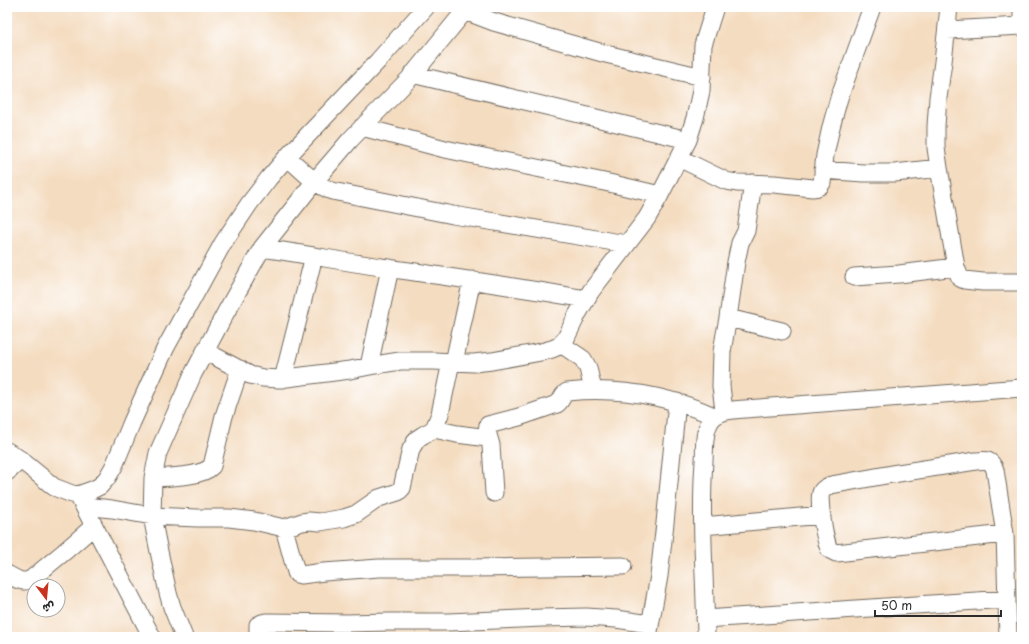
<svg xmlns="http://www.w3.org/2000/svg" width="1029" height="644" viewBox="0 0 1029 644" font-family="'Playpen Sans','Playpen Sans Arabic',sans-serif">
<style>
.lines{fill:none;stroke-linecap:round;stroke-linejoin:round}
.minor-casing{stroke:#71695f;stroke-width:19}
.minor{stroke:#fff;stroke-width:17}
</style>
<rect width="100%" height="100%" fill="#fff"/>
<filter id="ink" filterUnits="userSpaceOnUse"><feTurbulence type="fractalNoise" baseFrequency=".025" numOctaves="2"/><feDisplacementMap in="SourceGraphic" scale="8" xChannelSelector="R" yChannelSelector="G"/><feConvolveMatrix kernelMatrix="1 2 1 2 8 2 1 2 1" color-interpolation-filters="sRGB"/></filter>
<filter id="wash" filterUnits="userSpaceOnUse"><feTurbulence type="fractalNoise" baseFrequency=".012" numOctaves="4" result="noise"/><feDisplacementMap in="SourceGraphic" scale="16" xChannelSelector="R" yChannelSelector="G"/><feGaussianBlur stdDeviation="0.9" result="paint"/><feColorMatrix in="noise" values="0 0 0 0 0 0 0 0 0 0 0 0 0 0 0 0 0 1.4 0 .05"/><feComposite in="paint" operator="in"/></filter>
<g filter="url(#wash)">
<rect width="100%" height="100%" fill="#f4dcc0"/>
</g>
<g filter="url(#ink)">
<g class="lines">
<defs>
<path id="minor" d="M949,7L943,62L938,98L936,126V148L939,168L956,267L960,278L964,280L983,282H1022
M1022,7V26
M465,11L494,22L606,54L702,77
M947,30L1022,26
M412,74L688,140
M362,127L445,149L609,183L660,195
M287,157C301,169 315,185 332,191L453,215L626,244
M679,158L726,181L737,183L774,184L813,188C818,188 820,187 822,183L825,155L831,127L839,98L872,7
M823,170L863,173H895L939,168
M262,248C304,254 346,262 388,268C454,278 520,287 586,299
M854,277L899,274L956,267
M728,318L782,331
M561,344L583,359L588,368L593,390
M205,351L250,375L263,378L279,379L350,370L375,365L400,361H434L474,363L492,361L541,352L552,349L559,346L566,338L577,315L591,291L647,218L660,195L688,140L695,118L701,91L703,45L715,7
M454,362L472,280
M369,366L390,268
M283,379L314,256
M724,411L721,386L722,352L725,334L728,318L736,262L740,243L746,231L753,183
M434,429L440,414L451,362
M7,451L21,460L54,487L72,494L78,495L92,490L100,486L107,478L114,466L132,422L165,349L223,243L249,204L269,178L287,157L378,61L426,7
M7,472L21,460
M153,478C168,477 202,477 212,466L224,416L240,369
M494,493L491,445L487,431L488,425L519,417L557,404C562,401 562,394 567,392C617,387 668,396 714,416
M80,499L152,637
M84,506L112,509L152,516L197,518H229L254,521L284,528L302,522L309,521L320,522L344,518L356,514L379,498L398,492L402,488L411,449L417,439L423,435L434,429L457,434L488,438
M703,526L822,515
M284,528L296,572L297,574L301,575L324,572L379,568H468L623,566
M1005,534L836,553C834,552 832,551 830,550C825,544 818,500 821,493C822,489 827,487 831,485L892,474L976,461C986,460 991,459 995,470L1005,534L1008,637
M7,574C15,578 20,583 30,580L64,552L94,526
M705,619L1007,599
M184,637L172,607L168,593L157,542L152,516L153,478L158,453L193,374L226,312L262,248L315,181L350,140L410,78L468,7
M258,637V625L262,623L266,622L347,623L389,622H448L542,618L586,617L616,619L650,624
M648,637L659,576L665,523L677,402
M706,637C705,578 700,519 704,461C705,448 703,433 710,422C716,410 733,410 745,409L1022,388"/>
</defs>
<use href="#minor" class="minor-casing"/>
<use href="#minor" class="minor"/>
</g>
</g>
<rect width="1029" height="644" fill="none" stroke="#fff" stroke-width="24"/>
<g transform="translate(46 598) rotate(164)"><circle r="19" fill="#ffffff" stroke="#aaaaaa"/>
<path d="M0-3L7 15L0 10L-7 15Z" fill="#c8321e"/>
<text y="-6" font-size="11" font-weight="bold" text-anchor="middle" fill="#2b2b2b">ش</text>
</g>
<path d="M875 610v6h126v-6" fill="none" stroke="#2b2b2b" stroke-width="2"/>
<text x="881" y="610" font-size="12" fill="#2b2b2b" stroke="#ffffff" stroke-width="3" paint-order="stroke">50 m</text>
</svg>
